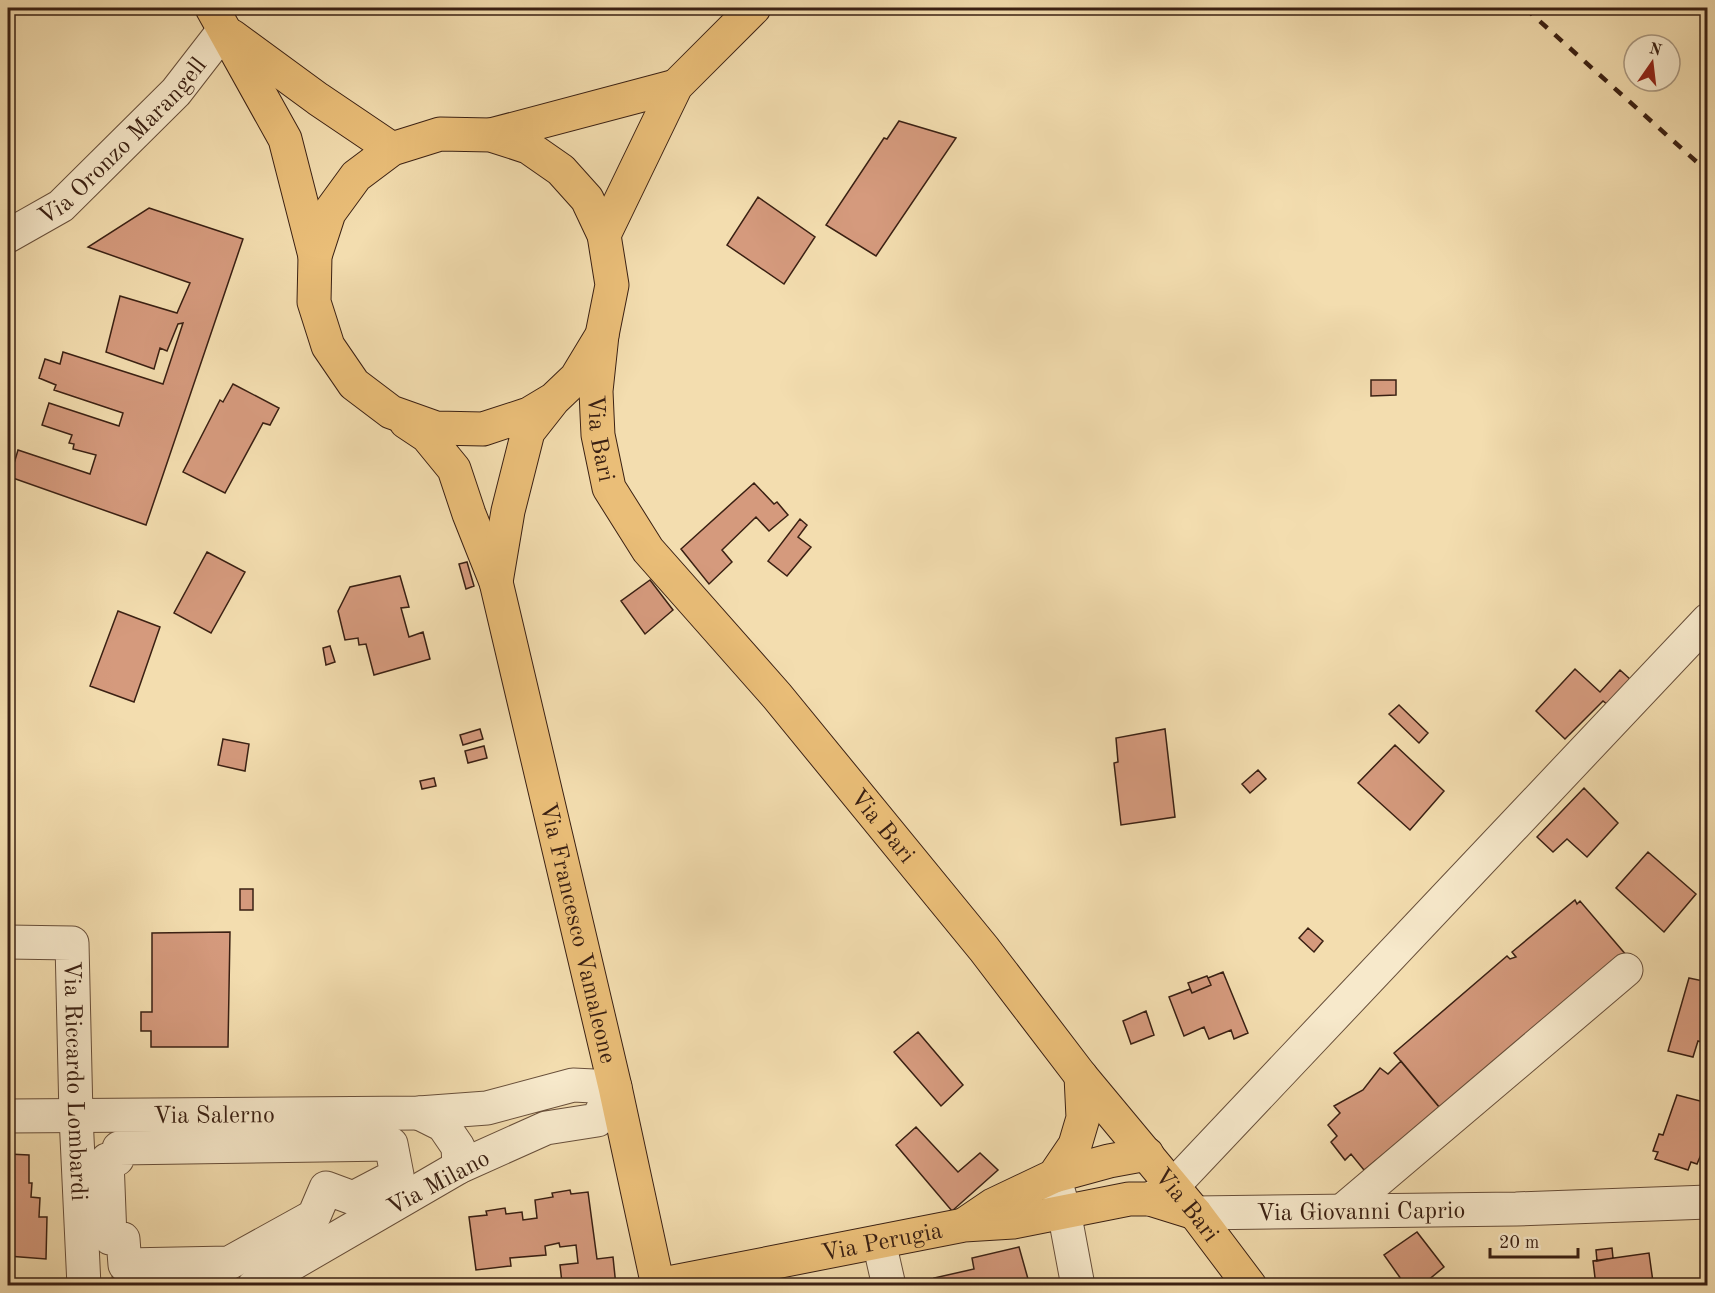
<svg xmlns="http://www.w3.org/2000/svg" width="1715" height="1293" viewBox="0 0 1715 1293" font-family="'Old Standard TT',serif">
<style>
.green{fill:#c3bf86;stroke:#7e704c;stroke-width:1.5}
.building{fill:#d59a7d;stroke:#3a2013;stroke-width:1.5}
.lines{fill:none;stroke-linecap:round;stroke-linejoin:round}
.minor-casing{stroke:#684f3a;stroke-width:35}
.major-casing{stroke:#3a2013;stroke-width:35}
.minor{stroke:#f7e9cb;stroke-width:33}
.major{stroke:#eabe78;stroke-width:33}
.rail{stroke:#3a2013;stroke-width:4.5;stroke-dasharray:10 10;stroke-linecap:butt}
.labels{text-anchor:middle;stroke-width:4.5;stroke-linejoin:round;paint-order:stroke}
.street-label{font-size:24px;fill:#3a2013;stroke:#f7e9cb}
</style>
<rect width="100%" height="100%" fill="#f3ddaf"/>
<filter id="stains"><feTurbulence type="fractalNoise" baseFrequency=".00333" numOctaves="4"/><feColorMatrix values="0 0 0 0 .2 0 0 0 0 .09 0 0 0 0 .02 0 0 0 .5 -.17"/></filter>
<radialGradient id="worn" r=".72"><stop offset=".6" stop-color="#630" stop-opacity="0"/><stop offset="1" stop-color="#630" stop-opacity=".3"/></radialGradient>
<path class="green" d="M279,1248L206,1285H113L110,1255L125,1265Z"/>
<path class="building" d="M899,121L956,138L876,256L826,225L884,138L887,139Z
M758,197L815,237L784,284L727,245Z
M149,208L243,239L146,525L10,477L18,450L90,474L96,455L73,449L74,444L69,443L72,435L42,425L49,403L119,426L123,413L54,390L56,385L39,378L45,359L60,364L63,352L163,384L183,323L178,324L167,351L160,348L154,369L106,352L120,296L177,313L190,283L88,247Z
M1371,380H1396V395L1371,396Z
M233,384L279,408L270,425L263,423L225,493L183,472L220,400L223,402Z
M754,483L774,504L777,502L788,515L769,531L756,517L722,550L732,562L709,584L681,549Z
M800,519L807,525L798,537L811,547L787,576L768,561Z
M207,552L245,572L211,633L174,613Z
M467,562L474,586L466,589L459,564Z
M400,576L409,607L401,608L409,637L423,632L430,659L374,675L366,644L359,645L358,638L345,640L338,611L350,587Z
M650,580L673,610L645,634L621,601Z
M118,611L160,627L134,702L90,686Z
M330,646L335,662L326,665L323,648Z
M1575,669L1600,692L1620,670L1631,680L1608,705L1603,701L1565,739L1536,711Z
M1399,705L1428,733L1419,743L1389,714Z
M480,729L483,739L463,745L460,735Z
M1165,729L1175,817L1121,825L1114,763L1118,762L1116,738Z
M223,739L249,744L245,771L218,765Z
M1395,745L1444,791L1410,830L1358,783Z
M484,746L487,758L468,763L465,751Z
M1258,770L1266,779L1250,793L1242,784Z
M434,778L436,786L422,789L420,781Z
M1584,788L1618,823L1587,857L1567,839L1553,852L1537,837Z
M1648,852L1696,894L1664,932L1616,888Z
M240,889H253V910H240Z
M1575,900L1577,904L1580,901L1627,956L1444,1113L1394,1053L1507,956L1510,959L1516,957L1512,952Z
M1308,928L1323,941L1314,952L1299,938Z
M230,932L228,1047H151V1031H141V1012H152V933Z
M1223,972L1248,1033L1234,1039L1231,1030L1209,1039L1204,1027L1184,1036L1169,997L1190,989L1192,993L1211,985L1208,978Z
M1207,976L1211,985L1192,993L1188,983Z
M1689,978L1708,982V1044L1698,1041L1693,1057L1668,1051Z
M1146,1011L1154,1035L1131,1044L1123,1021Z
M918,1032L963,1085L941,1106L894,1052Z
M1401,1061L1440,1108L1364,1170L1351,1154L1345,1160L1331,1142L1337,1136L1328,1125L1340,1113L1334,1106L1363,1090L1380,1068L1388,1074Z
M1677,1095L1708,1103V1138L1697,1164L1691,1162L1688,1170L1655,1159L1658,1152L1653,1151L1659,1134L1663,1135Z
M916,1127L958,1172L980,1153L998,1170L952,1211L896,1145Z
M8,1154L29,1155V1183H32L31,1197L40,1198L39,1217H47L46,1259L8,1256Z
M570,1190L571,1194L588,1192L597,1259L613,1257L616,1286H559V1283H562L560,1265L578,1263L576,1245L560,1247L559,1243L545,1246L546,1255L510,1258L511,1266L476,1270L469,1217L487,1215L486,1211L505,1208L506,1214L522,1212L523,1220L537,1218L535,1200L553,1197L552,1193Z
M1417,1232L1444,1267L1421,1286H1406L1384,1255Z
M1019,1247L1030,1286H936L934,1278L974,1269L972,1258Z
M1612,1248L1613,1258L1597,1261L1596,1250Z
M1649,1253L1653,1282L1630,1286H1596L1593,1261Z"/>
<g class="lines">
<defs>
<g id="minor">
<path id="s1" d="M8,236L61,206L176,92L224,30"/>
<path id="s2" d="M8,942L72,943L76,1116L84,1286"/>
<path d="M419,1113L443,1125L458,1147L459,1167"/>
<path id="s3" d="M8,1116L419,1113L487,1108L573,1085L615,1087L597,1120L546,1128L459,1167L254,1286"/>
<path d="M391,1144L397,1175L353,1198L326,1188L314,1216L229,1263L125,1265L123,1239L110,1238L107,1160L117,1159L119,1148Z"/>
<path d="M1054,1176L1064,1211L1078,1286"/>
<path d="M1150,1199L1173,1186L1708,620"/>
<path d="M1343,1210L1626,970"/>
<path id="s4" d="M1195,1213L1516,1209L1708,1202"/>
<path d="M879,1242L889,1286"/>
</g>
<g id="major">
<path d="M212,8L285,139L315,256"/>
<path d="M232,36L318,99L392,149"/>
<path d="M491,135L676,86"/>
<path d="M604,235L676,86L754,8"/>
<path id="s5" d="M602,335L596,391L597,414L598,435L609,488L648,550L777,696L984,949L1081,1076L1195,1213L1250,1286"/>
<path id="s6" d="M406,422L427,436L454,469L469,514L496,582L615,1087L658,1286"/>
<path d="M496,582L508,511L528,432L554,399L576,378L602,335L612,285L604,235L587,199L561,170L528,147L491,135L440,134L392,149L356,176L329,213L315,256L314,302L328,346L354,384L391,412L436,428L483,429L529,414L554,399"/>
<path d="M1054,1176L1109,1161L1147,1154"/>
<path d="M965,1224L993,1205L1054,1176L1075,1145L1083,1118L1081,1076"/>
<path id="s7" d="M658,1285L964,1225L1013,1222L1129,1199H1150L1195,1213"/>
</g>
</defs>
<use href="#minor" class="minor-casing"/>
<use href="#major" class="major-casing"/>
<use href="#minor" class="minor"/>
<use href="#major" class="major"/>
<path class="rail" d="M1525,8L1708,172"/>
</g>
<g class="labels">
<g class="street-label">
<text dy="8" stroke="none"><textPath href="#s1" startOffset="150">Via Oronzo Marangell</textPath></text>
<text dy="8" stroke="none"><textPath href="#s5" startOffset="104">Via Bari</textPath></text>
<text dy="8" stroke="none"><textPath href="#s5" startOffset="590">Via Bari</textPath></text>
<text dy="8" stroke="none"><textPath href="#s6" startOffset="549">Via Francesco Vamaleone</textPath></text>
<text dy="8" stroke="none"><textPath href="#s2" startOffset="202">Via Riccardo Lombardi</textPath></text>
<text dy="8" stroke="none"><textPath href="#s3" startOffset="206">Via Salerno</textPath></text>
<text transform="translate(438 1182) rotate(-28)" y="8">Via Milano</text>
<text dy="8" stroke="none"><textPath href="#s5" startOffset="1076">Via Bari</textPath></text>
<text dy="8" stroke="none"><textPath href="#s4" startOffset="166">Via Giovanni Caprio</textPath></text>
<text dy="8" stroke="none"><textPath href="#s7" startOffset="228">Via Perugia</textPath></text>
</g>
</g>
<rect width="1715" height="1293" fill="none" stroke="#f3ddaf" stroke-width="30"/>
<rect x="9" y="9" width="1697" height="1275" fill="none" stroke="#3a2013" stroke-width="3"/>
<rect x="15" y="15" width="1685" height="1263" fill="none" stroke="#3a2013" stroke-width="1.5"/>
<g transform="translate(1652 63) rotate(14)"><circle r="28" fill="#f7e9cb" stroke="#ab9981" stroke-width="1.5"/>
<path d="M0-4.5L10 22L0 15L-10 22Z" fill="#8f2418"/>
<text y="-9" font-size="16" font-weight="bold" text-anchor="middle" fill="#3a2013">N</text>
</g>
<path d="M1490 1248v9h88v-9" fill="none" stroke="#3a2013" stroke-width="3"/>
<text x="1499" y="1248" font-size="18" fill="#3a2013" stroke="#f7e9cb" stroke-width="4.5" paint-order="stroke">20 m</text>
<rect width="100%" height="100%" filter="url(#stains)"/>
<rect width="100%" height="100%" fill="url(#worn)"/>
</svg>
